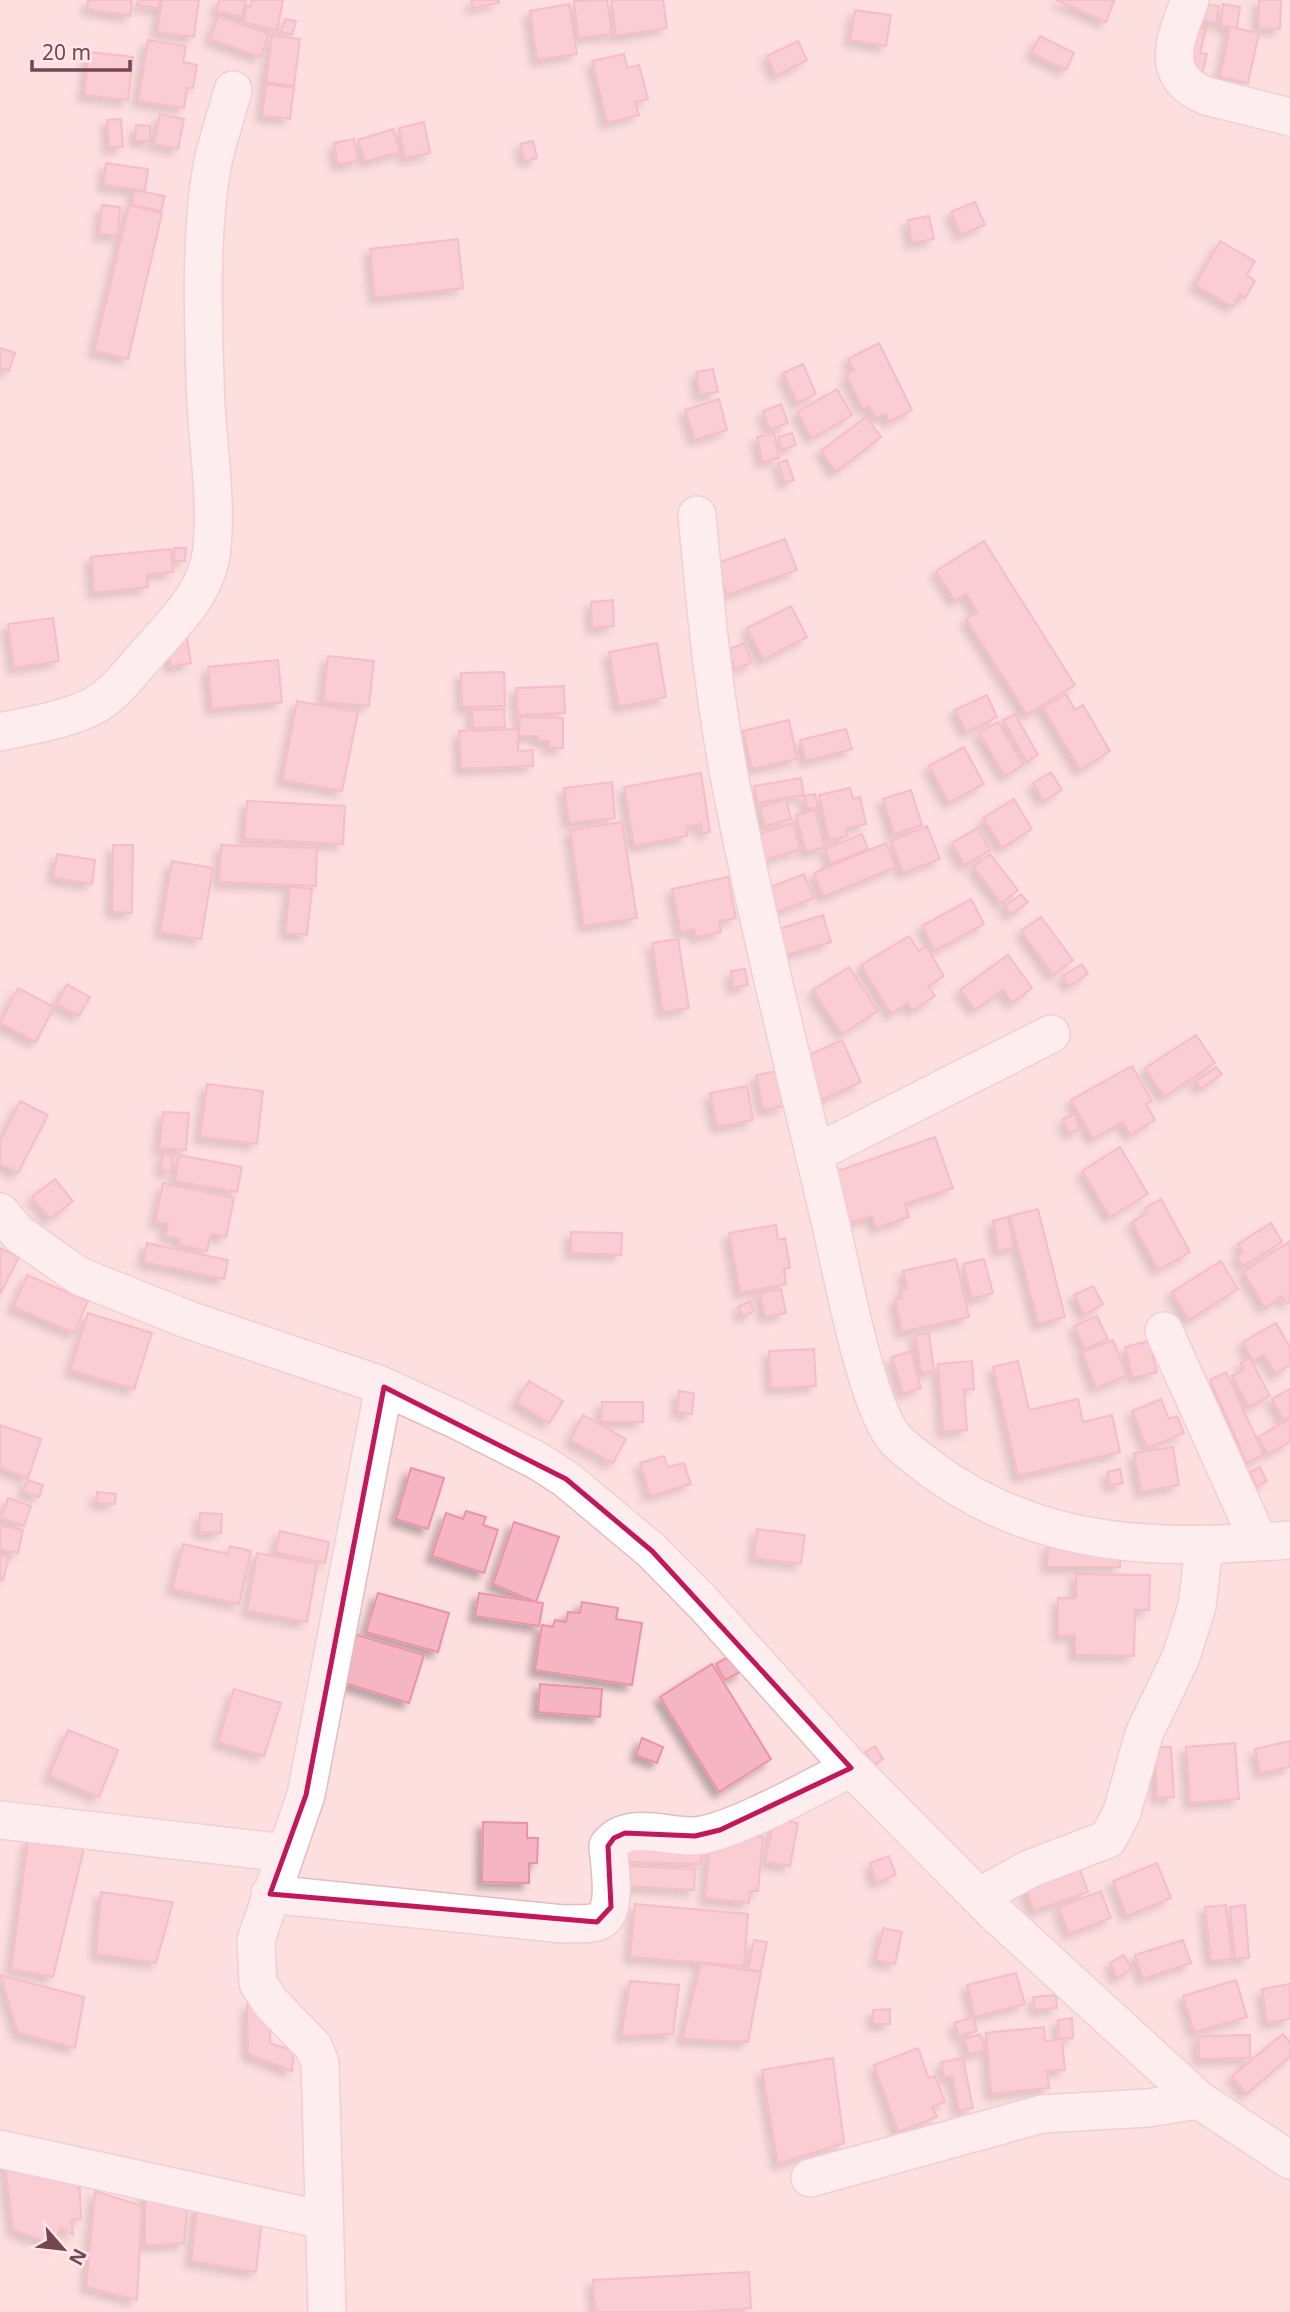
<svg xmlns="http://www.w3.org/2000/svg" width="1290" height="2312" viewBox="0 0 1290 2312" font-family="'Noto Sans',sans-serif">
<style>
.building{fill:#f6b5c3;stroke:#ea94a8;stroke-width:2;filter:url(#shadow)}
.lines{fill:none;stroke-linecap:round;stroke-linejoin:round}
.minor-casing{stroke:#e3bbc1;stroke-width:40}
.minor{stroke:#fff;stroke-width:37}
.marked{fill:none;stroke:#c2185b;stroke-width:5;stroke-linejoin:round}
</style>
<defs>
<filter id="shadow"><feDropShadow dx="-6" dy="6" stdDeviation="3.5" flood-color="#0004"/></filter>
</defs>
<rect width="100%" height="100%" fill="#fedfe0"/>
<path class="building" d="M88,0H132L130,16L87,9Z
M138,0H160L159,8L137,5Z
M162,0H199L194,37L157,32Z
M219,0H246L242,17L216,11Z
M252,0H283L277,30L243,22L247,6L250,7Z
M471,0H499V3L473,8Z
M607,0L612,34L578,38L574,1Z
M611,0H663L667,28L616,36Z
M1056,0H1111L1114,1L1106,22Z
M1259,0H1281L1280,29L1258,28Z
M1199,3L1219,6L1216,23L1197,21Z
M569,4L577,54L537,60L530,11Z
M1223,4L1240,7L1237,28L1220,26Z
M855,10L891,15L886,46L850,40Z
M218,16L269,34L260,57L210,39Z
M285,19L296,21L292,35L281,32Z
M1189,25L1206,29L1200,53L1207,54L1202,75L1177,69Z
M1230,27L1259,33L1248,83L1220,77Z
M272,35L300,39L294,86L266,82Z
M1040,36L1074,53L1066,70L1031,53Z
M148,40L186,46L183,62L197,65L193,88H187L184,108L138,101Z
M798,41L807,60L776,76L767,56Z
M89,52L133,57L128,100L84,95Z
M624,54L627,68L639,65L648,99L635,102L639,115L607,123L592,61Z
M266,84L294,88L290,119L262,116Z
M160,114L184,119L178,149L154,144Z
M121,119L123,147L109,148L107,120Z
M424,122L430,153L405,158L399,128Z
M136,125L150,126V141H135Z
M393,129L400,152L365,162L358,140Z
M354,139L358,161L338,165L334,143Z
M533,141L537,158L525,161L520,144Z
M106,163L148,169L145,191L103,185Z
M135,190L165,196L161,211L132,205Z
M975,202L985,225L961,235L951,212Z
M102,205L120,207L118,236L99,234Z
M129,205L162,213L128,359L94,351Z
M929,216L934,239L912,243L908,220Z
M458,239L463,288L375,298L370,249Z
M1220,241L1255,261L1247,275L1255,281L1245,298L1240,294L1233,307L1195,285Z
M879,343L912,410L889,422L886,414L876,418L869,406L863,409L846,375L854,370L848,359Z
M0,348L15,353L9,371L0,368Z
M803,364L816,394L797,403L783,373Z
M713,369L718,392L700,395L696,372Z
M837,389L852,415L812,438L797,412Z
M719,399L727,430L695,440L685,410Z
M781,404L788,423L770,430L763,411Z
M866,417L881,437L836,472L821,451Z
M774,433L779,458L762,462L757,437Z
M792,433L796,445L781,450L778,437Z
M787,460L794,480L785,483L778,463Z
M785,539L797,570L727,595L715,564Z
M984,541L1075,685L1027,715L966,619L977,612L966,594L955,601L936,571Z
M174,548H186L185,561H174Z
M171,549L173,572L147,575L148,587L94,593L91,557Z
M613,600L614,626L592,628L591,602Z
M791,606L807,637L763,660L747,628Z
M53,618L59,661L14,668L8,624Z
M186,633L191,663L171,667L165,636Z
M657,643L666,697L619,707L609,652Z
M744,643L752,663L735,669L727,650Z
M328,656L374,661L369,706L323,702Z
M278,660L282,702L212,709L208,667Z
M504,672L505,706L462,707L461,673Z
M564,686L565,713L518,715L516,688Z
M1066,694L1075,710L1083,705L1110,751L1080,770L1043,708Z
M987,695L997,717L966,732L955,710Z
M297,701L358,712L342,791L282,780Z
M504,709L505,727L473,728L472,710Z
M1015,714L1038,755L1027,762L1003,720Z
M520,717L563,718V748H549V741H538V736H519Z
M789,720L797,759L752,769L743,731Z
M998,722L1023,765L1005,776L979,733Z
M518,729V751L533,750V766L461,769L459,731Z
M846,729L852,749L806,761L800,740Z
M964,747L984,784L949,803L929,766Z
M1051,772L1062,790L1043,801L1033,783Z
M701,773L710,832L702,834L701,824L686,827L687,836L634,846L624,787Z
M801,778L804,795L757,803L754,786Z
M612,782L615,818L569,823L564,788Z
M850,788L853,799L860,797L866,824L846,828L848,836L829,840L819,795Z
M911,790L922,825L894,834L883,799Z
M815,794L818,807L807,809L804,796Z
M786,799L791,819L765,826L760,807Z
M1014,799L1032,829L1002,848L983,818Z
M247,801L345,806L343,844L244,839Z
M815,810L825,847L806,852L796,815Z
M622,822L637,918L584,926L570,830Z
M793,823L800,849L762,861L754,836Z
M927,826L940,859L903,873L891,841Z
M978,828L990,850L964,865L952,843Z
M862,834L868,849L831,864L825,849Z
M886,843L896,867L823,897L814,873Z
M113,845H133L132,913L112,912Z
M221,845L317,848L316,886L219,882Z
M57,854L95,860L92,884L53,878Z
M990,854L1018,890L1001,903L973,867Z
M172,861L213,868L201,939L160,932Z
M804,874L814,898L777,912L768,888Z
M728,877L736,918L719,921L721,932L696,937L694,929L681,933L672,889Z
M290,887L312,889L307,935L285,933Z
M1021,894L1028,902L1011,915L1004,907Z
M971,899L984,924L935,951L922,926Z
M823,915L831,942L784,956L776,930Z
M1041,917L1073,960L1053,975L1021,931Z
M909,936L919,951L926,946L944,976L928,986L935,996L912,1011L908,1003L891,1014L861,965Z
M678,939L689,1008L663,1012L652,943Z
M1008,955L1032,988L1012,1003L1003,990L975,1010L960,990Z
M1082,964L1088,974L1069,986L1063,976Z
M849,967L878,1011L842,1034L813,990Z
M745,969L748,985L733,988L731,971Z
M67,984L90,997L79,1016L56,1004Z
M18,988L54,1007L36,1042L0,1023Z
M1196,1035L1215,1063L1164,1097L1145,1068Z
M842,1040L861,1082L821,1100L802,1058Z
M1132,1066L1152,1101L1146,1104L1155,1120L1130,1135L1123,1122L1093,1139L1071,1100Z
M1216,1067L1222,1074L1201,1089L1195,1082Z
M778,1071L784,1106L763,1110L756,1075Z
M207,1084L263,1091L257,1144L200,1137Z
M747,1086L753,1120L717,1127L710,1093Z
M20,1101L48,1115L18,1173L0,1164V1141Z
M163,1112L189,1113L186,1150L159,1148Z
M1074,1114L1080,1129L1069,1134L1063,1119Z
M935,1137L953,1188L905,1204L909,1217L876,1228L872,1216L846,1225L829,1174Z
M1120,1147L1148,1194L1110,1217L1082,1171Z
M163,1153L173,1155L171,1172L161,1171Z
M179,1155L242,1167L237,1192L175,1181Z
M55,1179L73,1201L50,1219L32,1197Z
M163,1183L234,1198L226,1237L211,1234L207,1251L179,1245L180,1239L165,1236L168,1224L155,1222Z
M1161,1199L1190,1252L1158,1270L1132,1222L1147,1213L1145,1208Z
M1038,1209L1065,1317L1038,1324L1010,1216Z
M1008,1217L1014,1248L998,1251L993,1221Z
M1271,1223L1282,1242L1243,1266L1237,1256L1243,1252L1238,1244Z
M776,1225L778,1240L785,1238L790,1267L784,1269L786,1284L740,1293L729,1233Z
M571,1232L622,1233L621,1255L571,1253Z
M1290,1241V1302L1287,1304L1282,1296L1265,1308L1243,1272Z
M147,1243L228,1260L224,1279L143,1262Z
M0,1248L19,1257L0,1294Z
M956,1259L969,1317L902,1332L895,1300L902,1298L900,1290L907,1288L903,1271Z
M984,1259L993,1293L972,1299L963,1264Z
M1221,1261L1238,1289L1189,1320L1172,1292Z
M27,1275L88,1301L74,1333L13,1307Z
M1093,1286L1103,1304L1084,1315L1074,1295Z
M781,1289L786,1313L765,1317L760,1293Z
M750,1301L754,1311L743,1317L738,1307Z
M88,1313L152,1333L134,1389L70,1370Z
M1097,1316L1108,1339L1085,1349L1074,1326Z
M1276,1323L1290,1347V1365L1275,1374L1264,1355L1253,1361L1243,1342Z
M929,1333L934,1371L921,1373L915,1335Z
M1113,1340L1127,1376L1096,1388L1082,1352Z
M1149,1341L1157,1372L1133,1378L1125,1347Z
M814,1349L816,1386L771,1388L769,1351Z
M911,1351L921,1388L903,1394L892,1357Z
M1250,1358L1270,1396L1249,1407L1232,1376L1244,1370L1241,1363Z
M972,1361L974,1389H964L967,1430L943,1432L938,1364Z
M1018,1361L1029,1410L1078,1399L1083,1422L1112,1415L1120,1452L1018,1476L993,1367Z
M1226,1372L1264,1455L1247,1463L1210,1380Z
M529,1381L563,1401L549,1423L516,1402Z
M1290,1389V1417L1283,1420L1272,1399Z
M679,1391L694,1393L692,1414L677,1412Z
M1161,1399L1169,1419L1177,1416L1184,1433L1147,1448L1132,1411Z
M602,1402H643V1422H601Z
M583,1415L626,1439L613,1463L570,1440Z
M1290,1419V1442L1268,1454L1258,1437Z
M0,1425L41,1439L28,1478L0,1468Z
M1173,1447L1179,1485L1141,1492L1134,1453Z
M664,1456L668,1467L684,1463L691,1484L650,1496L640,1463Z
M1260,1467L1267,1481L1256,1487L1250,1472Z
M411,1468L444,1478L428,1529L396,1519Z
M1120,1469L1123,1483L1110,1486L1107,1472Z
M27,1480L43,1485L39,1497L23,1492Z
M97,1492L116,1494L115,1504L96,1503Z
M8,1498L31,1506L24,1526L1,1518Z
M466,1511L486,1517L483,1525L498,1530L484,1573L432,1556L446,1513L463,1519Z
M200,1513L222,1514L221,1533L199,1532Z
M514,1522L559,1537L536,1602L493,1584Z
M0,1525L23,1530L18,1553L0,1549Z
M757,1529L805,1535L801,1564L754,1558Z
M280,1531L329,1542L325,1563L275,1552Z
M183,1544L228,1554L230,1546L251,1551L239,1604L172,1589Z
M1048,1544H1120V1567H1047Z
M257,1553L317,1564L307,1622L247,1611Z
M0,1555L9,1557L3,1580L0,1579Z
M1076,1574L1150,1575L1149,1610H1135L1134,1656L1075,1655V1635L1058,1636V1598H1076Z
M378,1593L449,1613L438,1652L366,1632Z
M479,1593L543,1603L539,1626L475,1616Z
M582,1602L618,1608L616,1619L642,1623L632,1685L535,1670L542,1625L553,1627L555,1620L566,1622L568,1612L580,1613Z
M347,1632L424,1655L409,1703L332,1679Z
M734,1654L742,1671L725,1680L716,1664Z
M712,1664L771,1759L719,1792L660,1697Z
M540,1684L602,1689L600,1717L538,1712Z
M234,1689L281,1703L264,1756L218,1742Z
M68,1730L118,1750L99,1797L49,1776Z
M642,1738L663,1747L657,1763L636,1755Z
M1290,1741V1767L1260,1773L1255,1749Z
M1235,1743L1239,1799L1190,1803L1186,1747Z
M875,1746L883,1759L873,1766L865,1752Z
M1154,1747H1171L1174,1797L1157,1798Z
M774,1819L798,1823L790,1866L765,1862Z
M483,1822L527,1823V1838H538L537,1863H529V1883L482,1882Z
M711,1833L763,1837L758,1891H750L749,1903L705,1898Z
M628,1834L697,1837L696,1854L702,1855L701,1864L627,1862Z
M28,1839L84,1848L53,1977L11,1969Z
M889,1856L896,1875L876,1883L870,1863Z
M1157,1863L1171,1898L1127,1916L1113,1881Z
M1078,1864L1088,1892L1034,1911L1024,1884Z
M625,1866L695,1869L694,1890L624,1886Z
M1101,1891L1111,1918L1069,1934L1059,1907Z
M101,1892L173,1902L156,1963L96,1954Z
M635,1904L748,1914L744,1966L630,1957Z
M1226,1905L1232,1959L1211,1961L1205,1907Z
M1245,1905L1249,1958L1235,1959L1230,1907Z
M883,1928L902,1932L895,1964L876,1960Z
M754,1940L767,1942L761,1972L748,1969Z
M1183,1940L1191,1963L1143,1979L1135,1955Z
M1124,1955L1132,1969L1117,1978L1110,1963Z
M701,1963L761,1972L748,2042L682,2039Z
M1016,1973L1025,2004L975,2017L967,1985Z
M0,1975L84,1997L75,2048L18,2033Z
M1236,1980L1247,2017L1194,2032L1183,1996Z
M630,1981L679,1985L673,2034L621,2036Z
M1290,1984V2019L1267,2023L1262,1989Z
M1056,1995L1057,2008L1035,2010L1033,1997Z
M271,2003L270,2043L294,2051L292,2071L248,2054L247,2005Z
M890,2009V2024H873V2010Z
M973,2017L977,2031L959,2036L954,2023Z
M1072,2018L1073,2038L1059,2039L1058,2020Z
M1044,2027L1045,2041L1062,2039L1065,2070L1047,2071L1049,2088L991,2094L986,2033Z
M980,2034L985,2050L969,2055L964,2039Z
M1283,2034L1290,2042V2057L1246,2094L1232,2076Z
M1250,2035V2058L1199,2059L1198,2036Z
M918,2048L929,2078L935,2076L945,2102L932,2107L937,2117L898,2132L874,2065Z
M833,2058L844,2143L778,2164L762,2070Z
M963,2058L973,2108L959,2111L952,2076L944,2078L941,2062Z
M3,2150L79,2174L81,2219L71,2220L73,2235L61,2227L54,2245L13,2230Z
M145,2189L188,2200L184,2243L145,2246Z
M95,2191L142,2206L137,2300L86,2287Z
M197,2205L262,2221L256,2272L191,2261Z
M749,2272L751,2308L699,2312H595L593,2280Z"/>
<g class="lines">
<defs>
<path id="minor" d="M1190,0C1176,38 1157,75 1206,96L1290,117
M697,515C705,602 713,689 729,775C758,926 796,1075 831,1225C842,1271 867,1411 897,1441C908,1452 921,1461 934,1471C1043,1550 1161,1550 1290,1540
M0,732C31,725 68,720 97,704C116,692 131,672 146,655C173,624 207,594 212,549C217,492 206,436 205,380C203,312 200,222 214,157C220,134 227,112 233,90
M814,1154L1051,1034
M0,1212L19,1234L79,1276L189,1320L378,1384L459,1421L538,1461L566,1479L652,1551L705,1605L851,1768L993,1911L1199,2100L1290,2160
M1164,1331L1259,1542
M0,1820L285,1853
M270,1894L563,1924C573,1923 586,1925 596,1922C620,1916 609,1865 608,1846C627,1820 666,1837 694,1836C731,1834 814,1786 851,1768
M979,1897L1029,1869L1108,1839L1122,1812L1144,1734L1181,1657L1197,1606L1204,1547
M0,2149L323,2220
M810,2178L1042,2114L1148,2108L1199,2100
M327,2312L320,2062L313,2046L271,2003L258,1983L256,1940L306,1795L384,1387"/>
</defs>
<use href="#minor" class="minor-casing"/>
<use href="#minor" class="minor"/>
</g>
<path d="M0 0H1290V2312H0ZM384,1387L566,1479L652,1551L851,1768L720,1830L695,1836L625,1833L614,1838L608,1846L611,1907L597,1922L270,1894L306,1795Z" fill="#fedfe0" fill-opacity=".55" fill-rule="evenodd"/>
<path class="marked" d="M384,1387L566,1479L652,1551L851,1768L720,1830L695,1836L625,1833L614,1838L608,1846L611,1907L597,1922L270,1894L306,1795Z"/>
<g transform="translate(63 2249) rotate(118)" stroke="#ffe7e8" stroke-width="5" paint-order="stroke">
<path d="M0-5L12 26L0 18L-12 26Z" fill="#764552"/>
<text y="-10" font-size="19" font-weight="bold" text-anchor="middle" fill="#764552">N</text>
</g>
<path d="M32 60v10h98v-10" fill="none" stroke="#764552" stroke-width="3.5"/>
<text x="42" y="60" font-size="21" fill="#764552" stroke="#ffe7e8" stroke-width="5" paint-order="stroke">20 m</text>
</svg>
